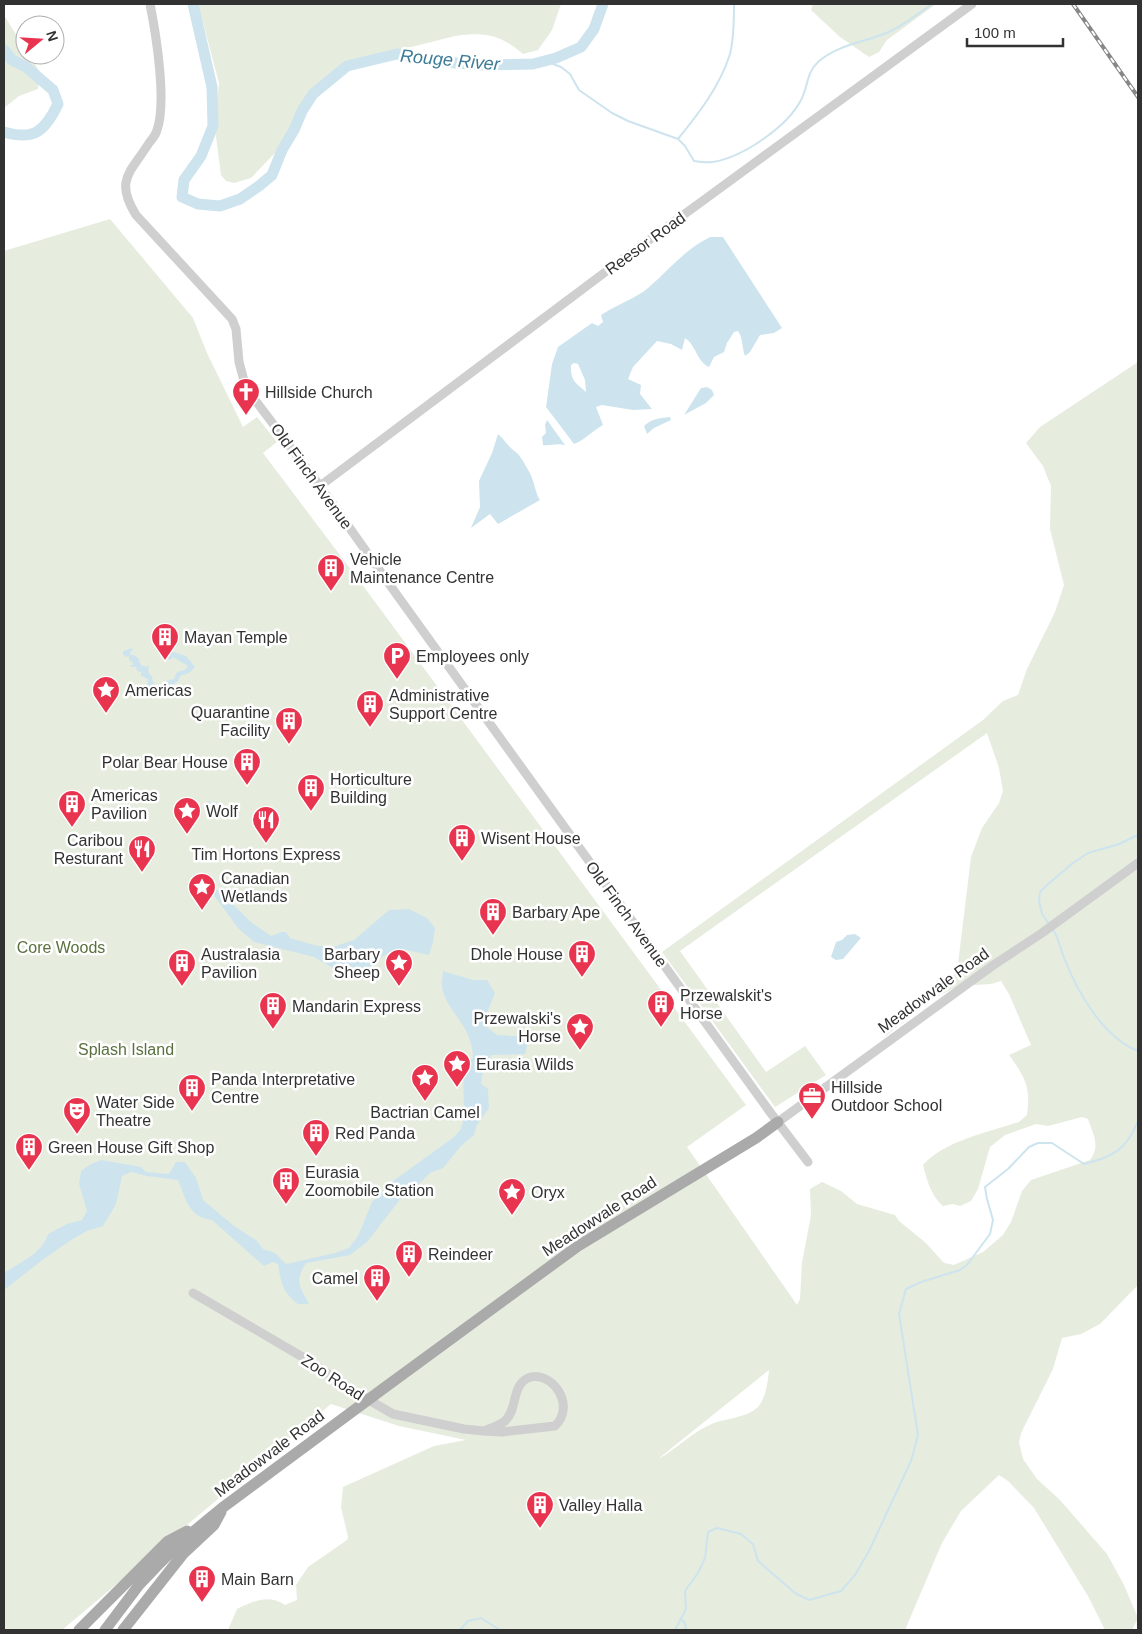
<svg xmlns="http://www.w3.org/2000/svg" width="1142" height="1634" viewBox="0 0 1142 1634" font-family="Arial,sans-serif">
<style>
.green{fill:#e6ecde;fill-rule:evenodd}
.water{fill:#cde4ee;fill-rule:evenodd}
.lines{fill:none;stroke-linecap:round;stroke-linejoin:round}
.stream{stroke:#cde4ee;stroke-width:2}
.river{stroke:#cde4ee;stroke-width:11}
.minor{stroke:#cfcfcf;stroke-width:9}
.major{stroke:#aaa;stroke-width:11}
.rail-casing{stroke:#878787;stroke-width:4}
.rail{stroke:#fff;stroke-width:2;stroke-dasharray:5.5;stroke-linecap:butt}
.labels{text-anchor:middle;stroke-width:5;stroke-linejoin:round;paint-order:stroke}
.street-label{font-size:16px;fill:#323232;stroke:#fff}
.poi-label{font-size:16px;fill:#323232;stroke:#fff;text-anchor:start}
.park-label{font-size:16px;fill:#59703d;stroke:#fff}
.water-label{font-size:18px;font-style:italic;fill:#3d7b97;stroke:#fff}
</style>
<rect width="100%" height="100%" fill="#fff"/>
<path class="green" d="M198,4H561L552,30L538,50L523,54C499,34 485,32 455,36L344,64L317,88L274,154L251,178L234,183L226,181L221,175L215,129L219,83Z
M813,4H936L887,40L879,52L869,57L840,37L811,10Z
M4,15L25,49V55H29L40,72L38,89L19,96L4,108Z
M110,219L193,318L207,353L243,427L257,417L277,442L263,453L364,587L746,1105L687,1147L797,1305L800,1299L802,1263L811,1215L810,1189L822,1182L841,1191L857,1204L895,1215L899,1221L926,1243L944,1263L954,1265L983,1252L1003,1235L1011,1222L1022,1191L1031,1180L1090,1160C1101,1146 1093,1134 1088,1119L1082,1117L1048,1126L1036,1124L1005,1135L990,1147L978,1189L971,1201L960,1206L953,1204L943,1206C931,1196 927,1180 923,1165C944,1141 989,1132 1019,1122L1027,1115C1031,1087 1025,1077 1009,1055L1031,1045L1009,994L1001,981L991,984L958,986L925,1003L924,999L957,972L971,857L982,828L999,803L1003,791L999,768L987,733L680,951L766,1072L805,1046L826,1075L775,1107L662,952L983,720L1003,701L1018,695L1027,669L1055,612L1064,585L1050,529L1051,486L1043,466L1026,443L1040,427L1138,362V1285L1100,1324L1081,1334L1062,1338L1053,1369L1021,1433L1019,1442L1023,1459L1037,1479L1060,1500L1107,1554L1124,1585L1138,1618L1132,1630H1105L1088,1596L1034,1508L1008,1481L999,1475L961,1511L942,1543L905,1630H228L237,1609C254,1601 268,1594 285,1605L297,1600L296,1585L308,1567L347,1540L348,1537L341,1507L343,1487L434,1446L466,1440L399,1426L331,1404L62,1630H4V251ZM769,1370C768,1381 766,1398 758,1407C746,1418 728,1418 714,1423C693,1431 677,1449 658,1459Z
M915,1003L919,1009L886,1036L881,1030Z"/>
<path class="water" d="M710,237H723L782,328L774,333L760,335L750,352L745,356C742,348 743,338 738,331L734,332L727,343L724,352L714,357L709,367C697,362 696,345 685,338L682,350L671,344L657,341L633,367L628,379L641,385L640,394L652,409L633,410L602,405L596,407L603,425C592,431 585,440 574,444L546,407L552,364L558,347L592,323L598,326L603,322L601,315C614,306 638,297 648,288C669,270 684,250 710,237ZM574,363L578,364L585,380L586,392C576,383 570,381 571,365Z
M707,387L712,390L714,395L706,403L684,415L701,388Z
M670,417L671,420L654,428L647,434L644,426C651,419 660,418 670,417Z
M547,420L565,445C557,443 551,446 543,445L542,437L546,433L545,425Z
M498,434C503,438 505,442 509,446C511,449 515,451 518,454C521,457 531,474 532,478C535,486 536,494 540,500L498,524L490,514L471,528L480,507L479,481L492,453Z
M166,644H170V651L186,656L195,667L189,673L180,676L178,681C174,683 162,694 159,698L145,697L142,691L147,686L148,679L141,676V672L137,671L136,667H131L130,665H133V663L129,660V656L127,657L123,655V651L132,648L133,650L131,651L130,655H134L138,658L141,665L146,667L149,665L148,672L152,677L153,682L159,688H162L166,681L174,679L177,672L185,670L188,666L173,657L170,660L167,658L169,655L164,651L163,647Z
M209,801L211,803L215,802L219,803L226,813L230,811L231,809H235L236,815L228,818L220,815L219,811L215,809L211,810L206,803Z
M210,890H218L252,923L271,936L282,932H286L290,938L317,946H336L354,940L389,910L409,909L427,918L435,928L433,942L429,955L403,949L391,952L380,958L363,972L341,973L314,957L254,942L238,928Z
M855,934L861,938L843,959L836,960L831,957L836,942L842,940L847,935Z
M443,971L473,980H487L495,993L486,1015L488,1028L497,1035L529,1037L525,1054L491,1055L482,1076L481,1084L488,1089L489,1108L477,1125L474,1135L461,1146L443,1168L430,1173L417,1186L405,1193L367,1242L350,1255L306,1263C294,1282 300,1286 309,1304H298C283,1293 281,1283 278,1264L273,1262L264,1266L212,1220C188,1217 186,1199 178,1180L147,1176L131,1172L122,1176L116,1204L103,1226L87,1231L71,1240L41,1261L4,1290V1273C19,1263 43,1253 48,1234L67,1224L82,1220L87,1211L79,1184L81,1171L91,1164L101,1160L141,1167L146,1172L169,1174L176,1162H185L196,1178L203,1200L234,1226L257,1241L263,1249L275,1253L286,1264L335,1253L349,1248L358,1236L372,1202L389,1184L454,1137L461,1129L464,1117L463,1070L473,1057C472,1024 446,1012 442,987C441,982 443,976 443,971Z"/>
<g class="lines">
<path class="stream" d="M545,61L561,67L570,74L579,90L612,113L628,121L678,139L685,146L694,161C700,162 707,163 713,162C743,157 787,127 801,100C808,88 806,73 818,62C838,44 867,42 891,31C905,24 919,13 932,4
M678,139C699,113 720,86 730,54C734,38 734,19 734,4
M1049,924L1042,914L1039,901L1040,892L1047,885L1073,863L1088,853L1119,844L1138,835
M1052,928C1059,938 1060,949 1065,960C1078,993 1104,1038 1138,1051
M681,1619L685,1623L686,1630
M460,1630L468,1621L481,1618L500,1630
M675,1630L686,1609L685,1591L698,1573L705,1558L708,1532L717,1528L741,1534L753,1544L758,1561L795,1593L809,1600L841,1591L855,1575L869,1551L911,1461L918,1435L899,1314L906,1289L921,1282L960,1270L967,1265L990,1234L993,1220L987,1199L985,1187L1008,1169L1029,1147L1038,1143H1052L1084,1164C1113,1157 1127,1149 1138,1121"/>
<path class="river" d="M193,4L212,87L213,126L201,156L184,180L182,197L198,204L220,206L240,199L259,186L272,175L282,150L294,130L302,111L313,94L347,66L397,54L434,61L478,65L533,64L556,58L581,47L594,29L603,4
M4,50L12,60L26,67L53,90L58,104C45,131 34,141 4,132"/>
<path class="minor" d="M150,4C156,34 167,102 157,130C156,135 152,139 149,143C131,172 114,180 136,215L232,319L236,329L239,362L246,388L320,486L397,595L770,1112L808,1162
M320,486L604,273L972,4
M778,1122L992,966L1042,933L1138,863
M193,1293L306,1359L355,1392L393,1414L464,1429L484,1431L502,1432L555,1426C577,1405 551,1369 528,1378C511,1386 518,1409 505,1421C499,1426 490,1428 484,1431"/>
<path class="major" d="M79,1630L168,1541L187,1531
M105,1630L139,1585L160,1563L182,1541L222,1508L380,1391L578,1246L756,1138L778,1122
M123,1630L183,1554L214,1525L221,1512"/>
<defs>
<path id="rail" d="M1073,4L1138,97"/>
</defs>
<use href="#rail" class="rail-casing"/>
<use href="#rail" class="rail"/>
</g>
<defs>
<symbol id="church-pin" viewBox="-11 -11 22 30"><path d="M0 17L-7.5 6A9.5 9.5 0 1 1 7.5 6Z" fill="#e9344f" stroke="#fff"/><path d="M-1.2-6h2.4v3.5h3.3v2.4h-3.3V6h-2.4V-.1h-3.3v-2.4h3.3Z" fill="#fff"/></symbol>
<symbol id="building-pin" viewBox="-11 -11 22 30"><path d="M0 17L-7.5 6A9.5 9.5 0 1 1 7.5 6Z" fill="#e9344f" stroke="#fff"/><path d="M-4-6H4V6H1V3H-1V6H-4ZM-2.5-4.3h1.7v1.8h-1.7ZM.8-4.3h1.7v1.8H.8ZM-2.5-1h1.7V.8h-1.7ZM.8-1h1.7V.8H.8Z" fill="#fff"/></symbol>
<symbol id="parking-pin" viewBox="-11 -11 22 30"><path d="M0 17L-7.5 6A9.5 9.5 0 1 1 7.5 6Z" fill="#e9344f" stroke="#fff"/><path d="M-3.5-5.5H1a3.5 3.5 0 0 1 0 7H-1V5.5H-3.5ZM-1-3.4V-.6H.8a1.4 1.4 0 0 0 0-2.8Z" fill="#fff"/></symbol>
<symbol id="sight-pin" viewBox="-11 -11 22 30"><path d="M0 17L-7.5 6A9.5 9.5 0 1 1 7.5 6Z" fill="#e9344f" stroke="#fff"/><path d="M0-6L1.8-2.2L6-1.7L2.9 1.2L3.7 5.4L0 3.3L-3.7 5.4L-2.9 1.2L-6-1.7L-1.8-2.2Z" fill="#fff"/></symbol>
<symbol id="restaurant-pin" viewBox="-11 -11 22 30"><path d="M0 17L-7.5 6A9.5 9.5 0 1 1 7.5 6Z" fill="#e9344f" stroke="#fff"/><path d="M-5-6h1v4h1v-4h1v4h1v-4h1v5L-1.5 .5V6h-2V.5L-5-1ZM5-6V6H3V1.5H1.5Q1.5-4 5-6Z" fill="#fff"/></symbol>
<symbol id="office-pin" viewBox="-11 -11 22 30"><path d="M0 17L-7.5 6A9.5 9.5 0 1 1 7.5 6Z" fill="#e9344f" stroke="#fff"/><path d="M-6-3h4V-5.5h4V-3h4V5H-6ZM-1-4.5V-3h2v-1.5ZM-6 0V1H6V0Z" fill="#fff"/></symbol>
<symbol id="theatre-pin" viewBox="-11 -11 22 30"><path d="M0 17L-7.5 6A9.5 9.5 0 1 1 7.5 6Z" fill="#e9344f" stroke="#fff"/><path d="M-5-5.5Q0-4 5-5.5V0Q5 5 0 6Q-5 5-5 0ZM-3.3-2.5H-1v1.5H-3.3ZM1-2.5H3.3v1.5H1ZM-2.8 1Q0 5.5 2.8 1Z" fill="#fff"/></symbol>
</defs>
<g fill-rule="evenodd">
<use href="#church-pin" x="230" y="376" width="32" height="43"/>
<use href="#building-pin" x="315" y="552" width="32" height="43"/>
<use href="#building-pin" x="149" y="621" width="32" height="43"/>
<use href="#parking-pin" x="381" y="640" width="32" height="43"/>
<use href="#sight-pin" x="90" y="674" width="32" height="43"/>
<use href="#building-pin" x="354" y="688" width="32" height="43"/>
<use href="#building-pin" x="273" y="705" width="32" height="43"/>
<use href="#building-pin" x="231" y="746" width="32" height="43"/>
<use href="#building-pin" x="295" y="772" width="32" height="43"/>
<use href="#building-pin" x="56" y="788" width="32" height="43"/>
<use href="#sight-pin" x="171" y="795" width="32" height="43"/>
<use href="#restaurant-pin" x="250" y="804" width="32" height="43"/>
<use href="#building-pin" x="446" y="822" width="32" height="43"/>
<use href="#restaurant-pin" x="126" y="833" width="32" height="43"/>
<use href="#sight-pin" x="186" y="871" width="32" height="43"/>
<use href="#building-pin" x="477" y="896" width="32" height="43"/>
<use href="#building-pin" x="566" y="938" width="32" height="43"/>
<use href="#building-pin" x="166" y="947" width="32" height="43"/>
<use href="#sight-pin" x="383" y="947" width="32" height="43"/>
<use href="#building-pin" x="645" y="988" width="32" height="43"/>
<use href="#building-pin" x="257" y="990" width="32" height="43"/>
<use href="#sight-pin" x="564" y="1011" width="32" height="43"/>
<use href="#sight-pin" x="441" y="1048" width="32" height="43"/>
<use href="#sight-pin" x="409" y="1062" width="32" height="43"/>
<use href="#building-pin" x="176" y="1072" width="32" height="43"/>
<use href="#office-pin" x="796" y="1080" width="32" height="43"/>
<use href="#theatre-pin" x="61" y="1095" width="32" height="43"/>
<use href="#building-pin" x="300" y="1117" width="32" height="43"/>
<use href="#building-pin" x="13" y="1131" width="32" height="43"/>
<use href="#building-pin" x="270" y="1165" width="32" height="43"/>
<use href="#sight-pin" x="496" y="1176" width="32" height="43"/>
<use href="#building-pin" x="393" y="1238" width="32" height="43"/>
<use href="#building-pin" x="361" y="1262" width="32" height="43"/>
<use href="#building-pin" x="524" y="1489" width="32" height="43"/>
<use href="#building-pin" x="186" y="1563" width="32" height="43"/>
</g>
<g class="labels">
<g class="street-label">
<text transform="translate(645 243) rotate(-36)" y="6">Reesor Road</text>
<text transform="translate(312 476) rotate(54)" y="6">Old Finch Avenue</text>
<text transform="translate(627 914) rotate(54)" y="6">Old Finch Avenue</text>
<text transform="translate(933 990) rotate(-36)" y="6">Meadowvale Road</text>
<text transform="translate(599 1216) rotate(-33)" y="6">Meadowvale Road</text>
<text transform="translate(333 1377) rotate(33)" y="6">Zoo Road</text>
<text transform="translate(269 1453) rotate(-37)" y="6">Meadowvale Road</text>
</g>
<g class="poi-label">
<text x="265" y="398">Hillside Church</text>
<text x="350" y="565">Vehicle<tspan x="350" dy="18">Maintenance Centre</tspan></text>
<text x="184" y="643">Mayan Temple</text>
<text x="416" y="662">Employees only</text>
<text x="125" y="696">Americas</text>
<text x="389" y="701">Administrative<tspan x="389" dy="18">Support Centre</tspan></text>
<text x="270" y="718" text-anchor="end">Quarantine<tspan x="270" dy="18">Facility</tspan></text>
<text x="228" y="768" text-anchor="end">Polar Bear House</text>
<text x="330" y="785">Horticulture<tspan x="330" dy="18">Building</tspan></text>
<text x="91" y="801">Americas<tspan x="91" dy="18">Pavilion</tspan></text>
<text x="206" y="817">Wolf</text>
<text x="481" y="844">Wisent House</text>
<text x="123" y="846" text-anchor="end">Caribou<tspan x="123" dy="18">Resturant</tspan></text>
<text x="266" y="860" text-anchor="middle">Tim Hortons Express</text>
<text x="221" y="884">Canadian<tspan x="221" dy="18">Wetlands</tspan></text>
<text x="512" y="918">Barbary Ape</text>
<text x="201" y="960">Australasia<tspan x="201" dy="18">Pavilion</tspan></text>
<text x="380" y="960" text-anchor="end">Barbary<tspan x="380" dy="18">Sheep</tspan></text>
<text x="563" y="960" text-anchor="end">Dhole House</text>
<text x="680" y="1001">Przewalskit's<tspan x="680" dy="18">Horse</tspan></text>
<text x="292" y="1012">Mandarin Express</text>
<text x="561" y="1024" text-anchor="end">Przewalski's<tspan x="561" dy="18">Horse</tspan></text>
<text x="476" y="1070">Eurasia Wilds</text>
<text x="211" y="1085">Panda Interpretative<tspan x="211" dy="18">Centre</tspan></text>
<text x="831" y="1093">Hillside<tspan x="831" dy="18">Outdoor School</tspan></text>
<text x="96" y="1108">Water Side<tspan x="96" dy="18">Theatre</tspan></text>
<text x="425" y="1118" text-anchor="middle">Bactrian Camel</text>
<text x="335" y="1139">Red Panda</text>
<text x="48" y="1153">Green House Gift Shop</text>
<text x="305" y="1178">Eurasia<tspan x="305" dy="18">Zoomobile Station</tspan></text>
<text x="531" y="1198">Oryx</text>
<text x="428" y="1260">Reindeer</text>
<text x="358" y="1284" text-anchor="end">Camel</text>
<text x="559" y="1511">Valley Halla</text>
<text x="221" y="1585">Main Barn</text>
</g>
<g class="park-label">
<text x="61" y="953">Core Woods</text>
<text x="126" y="1055">Splash Island</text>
</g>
<g class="water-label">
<text transform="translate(450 60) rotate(5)" y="6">Rouge River</text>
</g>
</g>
<rect width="1142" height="1634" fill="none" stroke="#323232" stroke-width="10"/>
<g transform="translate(40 40) rotate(72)"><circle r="24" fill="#ffffff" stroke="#adadad"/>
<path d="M0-4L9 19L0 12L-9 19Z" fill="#e9344f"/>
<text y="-8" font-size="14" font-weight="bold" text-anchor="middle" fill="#323232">N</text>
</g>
<path d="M967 38v8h96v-8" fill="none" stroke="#323232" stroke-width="2.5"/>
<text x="974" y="38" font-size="15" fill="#323232" stroke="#ffffff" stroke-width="4" paint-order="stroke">100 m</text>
</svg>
